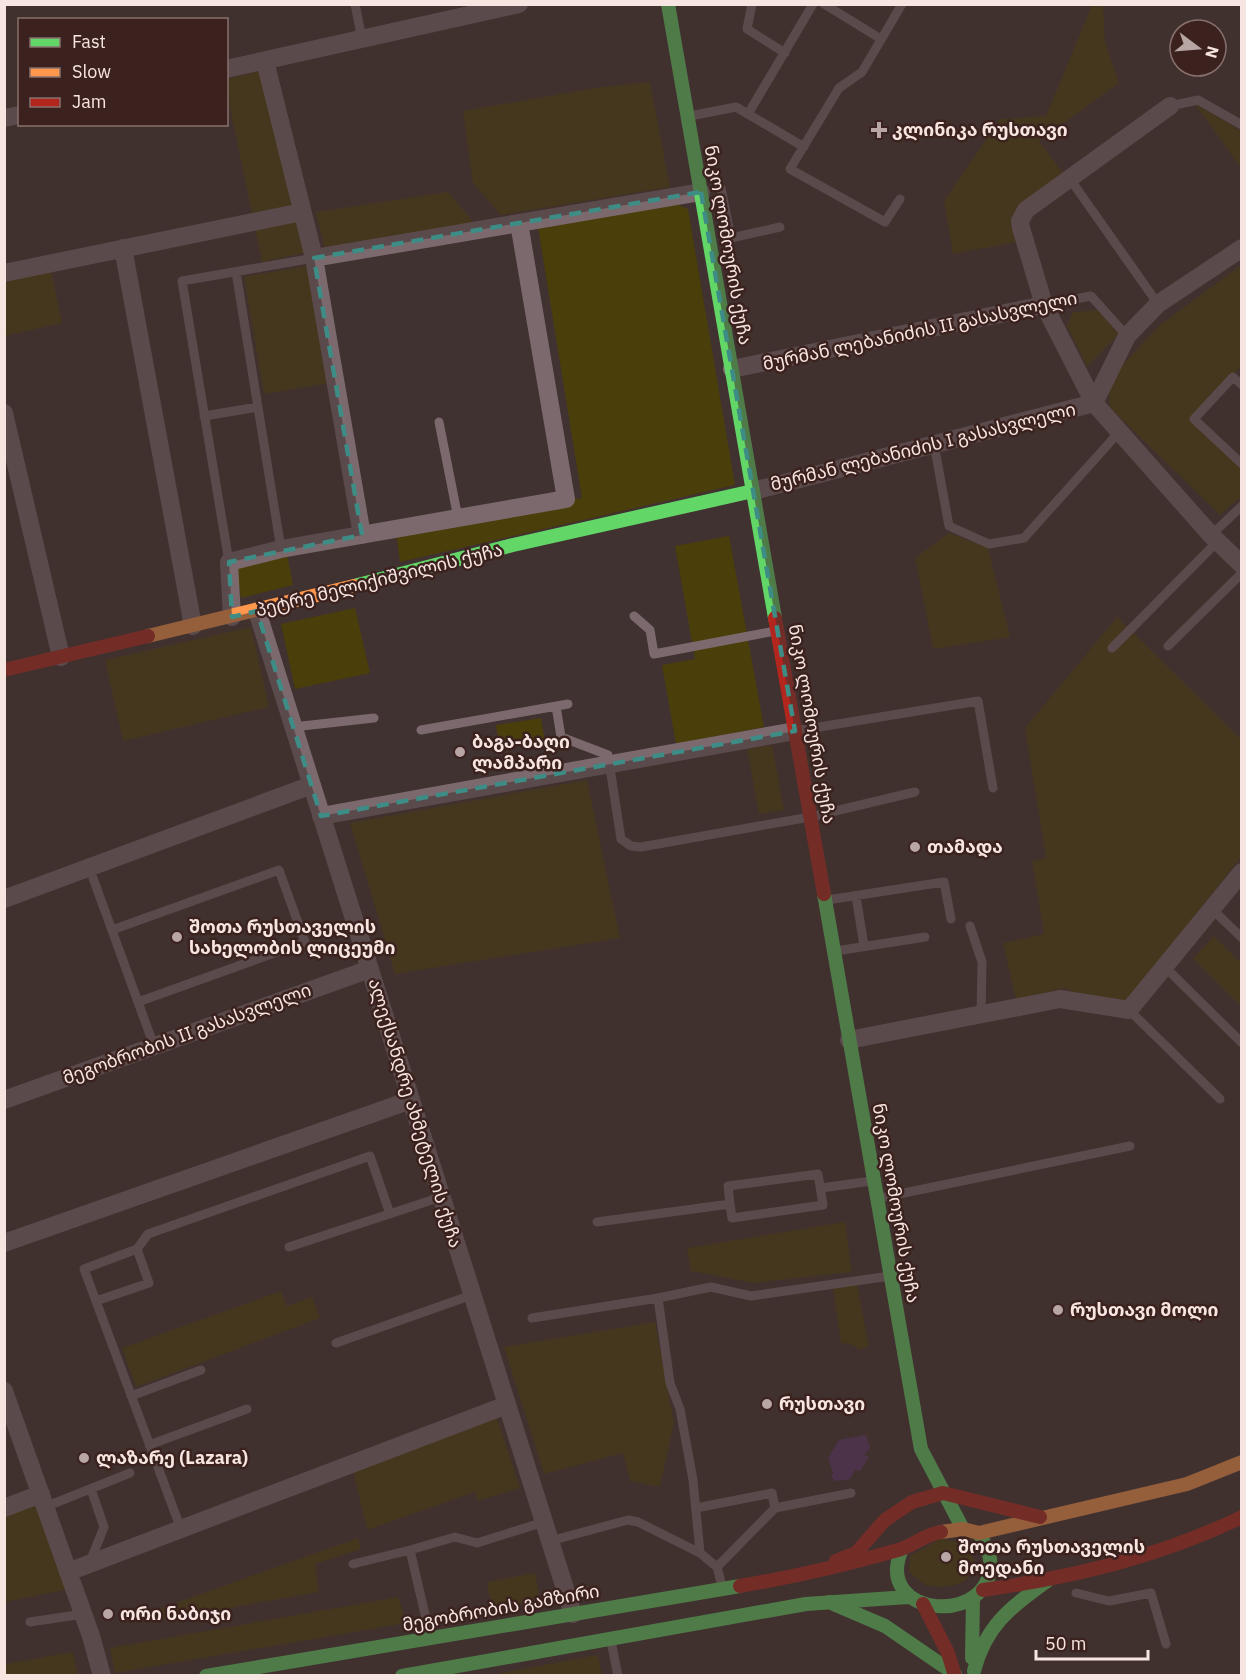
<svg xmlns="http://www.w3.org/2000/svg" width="1246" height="1680" viewBox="0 0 1246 1680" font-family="'IBM Plex Sans','Noto Sans Georgian',sans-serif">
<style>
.green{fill:#4a3e0a}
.water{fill:#5e3669}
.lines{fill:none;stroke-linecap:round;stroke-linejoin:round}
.lane{stroke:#7b696e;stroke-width:9}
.street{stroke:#7b696e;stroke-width:18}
.fast{stroke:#63d668;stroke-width:14}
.slow{stroke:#ff974d;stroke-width:14}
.jam{stroke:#b3261e;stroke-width:14}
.marked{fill:none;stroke:#3d8c85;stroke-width:4.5;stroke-dasharray:12 8;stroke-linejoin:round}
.poi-dot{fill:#b7a6a4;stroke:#3c221f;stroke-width:2}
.labels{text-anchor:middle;stroke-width:5;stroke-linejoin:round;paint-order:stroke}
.poi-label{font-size:18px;font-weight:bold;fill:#f7e5e2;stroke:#3c221f;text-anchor:start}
.street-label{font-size:18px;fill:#f7e5e2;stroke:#3c221f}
</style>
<rect width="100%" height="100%" fill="#403230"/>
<path class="green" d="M1092,5H1103L1105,42L1119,83L1039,141L1066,177L1023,203L1022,241L953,254L944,201L1000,119L1046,116Z
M266,70L304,253L262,262L227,93L226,79Z
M650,82L670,187L501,215L473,183L463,111L601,87Z
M1195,104L1241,131V168Z
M448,192L477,226L325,251L316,212Z
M672,202L688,209L735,485L400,562L396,532L582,498L538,227Z
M311,265L331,383L264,394L244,277Z
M1241,265V366L1190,420L1241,469V497L1220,515L1110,408L1108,380L1160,325Z
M51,271L62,323L5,336L4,281Z
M1097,310L1119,334L1087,367L1067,326L1073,312Z
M949,533L988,548L1010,637L933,649L915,558Z
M729,536L764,727L676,744L662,665L695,659L675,546Z
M286,549L293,585L241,598L235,562Z
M355,608L370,673L295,689L281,624Z
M1117,617L1241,739V857L1126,1003L1095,999L1064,988L1016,1000L1003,943L1044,934L1032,861L1046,858L1025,728Z
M251,627L269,707L123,741L105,660Z
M541,718L545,742L500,750L496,725Z
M772,745L784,810L759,814L747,749Z
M587,780L620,938L395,974L350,823Z
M1214,936L1241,963V1006L1193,959Z
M845,1222L852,1272L754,1283L691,1271L687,1248Z
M857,1284L869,1346L860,1350L851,1344L841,1343L833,1289Z
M281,1291L287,1306L312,1297L320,1318L136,1387L122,1348Z
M655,1322L674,1423L660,1487L630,1481L623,1453L544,1474L504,1347Z
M495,1412L520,1488L478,1501L475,1492L367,1530L352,1467Z
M37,1500L69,1589L5,1602V1512Z
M358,1538L361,1549L315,1564L319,1592L156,1621L153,1611Z
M940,1539C947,1540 956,1541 963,1543C968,1546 972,1552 973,1558C979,1585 946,1589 927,1586L909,1572L910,1556Z
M535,1573L540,1600L492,1609L487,1582Z
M398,1597L407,1623L115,1673L110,1648Z
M73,1652L78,1675H5V1664Z
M598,1655L602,1675L484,1676Z"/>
<path class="water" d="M866,1435L870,1448L864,1455L869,1457L860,1471L855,1470L850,1479L835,1481L831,1476L833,1473L828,1458L839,1440Z"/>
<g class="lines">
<path class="lane" d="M355,4L362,39
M752,4L747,29L785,53
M824,4L881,39
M1170,106L1198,100L1242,125
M748,114L813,4
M690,116L736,107L804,147
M1070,179L1158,304
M721,188L731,238L780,227
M900,199L885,222L790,169L839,88L862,72L902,4
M236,272L281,549
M1044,305L1091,296L1127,336
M1242,385L1233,377L1194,419L1242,464
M204,416L258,407
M439,422L458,518
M934,444L949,526L989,544L1024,538L1120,431
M1211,535L1242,506
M229,562L182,281L314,258
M634,616L650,630L654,654L775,631
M1168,646L1242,573
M1112,648L1217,542
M556,706L561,737L608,755L621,839L631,846L641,847L810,817L915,792
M293,727L374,718
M421,730L568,704
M795,731L978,701L993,788
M93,878L154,1046
M856,896L864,946
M827,900L944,882L951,919
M1212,909L1242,938
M970,926L982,962L981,1015
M112,930L279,870L305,942L138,1002
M836,951L925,937
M1165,967L1242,1043
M1129,1010L1220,1099
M821,1188L872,1181
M880,1198L1130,1146
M597,1222L730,1204L728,1186L818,1174L823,1205L732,1218L730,1204
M289,1247L441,1197
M96,1301L149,1283L137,1249
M532,1318L658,1298
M336,1343L472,1295
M131,1396L201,1370
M149,1445L247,1409
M45,1507L130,1473
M696,1508L772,1493L775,1508L851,1493
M181,1529L84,1269L137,1249L148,1234L370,1156L390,1214
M550,1541L628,1520L638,1522L700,1553L717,1567L722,1586
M700,1553L693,1480L680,1409L670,1383L658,1298L711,1287L751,1296L890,1276
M90,1562L104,1527L91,1489
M353,1564L410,1550
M717,1567L775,1508
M1076,1593L1109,1601L1151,1593L1166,1644
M30,1622L83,1614
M430,1636L410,1550L455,1537L477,1543L544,1522
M611,1641L618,1676"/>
<path class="street" d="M265,61L314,258L362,535
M226,69L519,4
M1170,106L1026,210L1020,221L1021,228L1044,305L1094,403L1211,535L1242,565
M4,118L20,115
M123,248L193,626
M314,258L701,192
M4,273L302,212
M732,369L1044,305
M1094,403L1127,336L1158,304L1242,248
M4,413L61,657
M753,491L1094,403
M257,611L573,1614
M232,617L229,562L281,549L566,499L519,223
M321,816L795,731
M4,899L312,785
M849,1040L1060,999L1129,1010L1242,872
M4,1100L370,969
M4,1243L411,1100
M4,1391L91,1636L102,1676
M4,1508L41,1494
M68,1572L507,1405"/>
<path class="fast" d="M668,4L775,618
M354,586L513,545L753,491
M824,894L921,1449L963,1529
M902,1549C871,1620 997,1627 990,1559C989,1550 983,1541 979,1533
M829,1602L885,1626L955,1674
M972,1658L973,1598
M974,1671C986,1625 1010,1608 1047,1581
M206,1676L740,1586
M402,1676L806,1604L908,1597"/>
<path class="slow" d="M148,636L354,586
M941,1532L963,1529L979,1533L1187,1484L1242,1462"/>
<path class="jam" d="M775,618L824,894
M4,670L148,636
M836,1561L856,1553L885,1520L912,1502L943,1493L1040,1517
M740,1586C793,1577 846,1565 898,1550C913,1546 925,1534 941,1532
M983,1590C1073,1577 1159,1557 1242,1517
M923,1604L948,1653L955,1676"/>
</g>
<path d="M0 0H1246V1680H0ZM701,192L795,731L321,816L257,611L232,617L229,562L362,535L314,258Z" fill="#403230" fill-opacity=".55" fill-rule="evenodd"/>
<path class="marked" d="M701,192L795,731L321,816L257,611L232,617L229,562L362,535L314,258Z"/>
<g class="poi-dot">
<path d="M876 121h6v6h6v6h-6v6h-6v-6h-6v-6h6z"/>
<circle cx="460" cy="752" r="6"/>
<circle cx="915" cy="847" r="6"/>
<circle cx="177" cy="937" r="6"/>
<circle cx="1058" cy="1310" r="6"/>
<circle cx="767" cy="1404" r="6"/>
<circle cx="84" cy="1458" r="6"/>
<circle cx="946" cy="1557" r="6"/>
<circle cx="108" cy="1614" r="6"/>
</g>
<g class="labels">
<g class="poi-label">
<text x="892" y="136">კლინიკა რუსთავი</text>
<text x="472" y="748">ბაგა-ბაღი<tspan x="472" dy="21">ლამპარი</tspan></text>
<text x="927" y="853">თამადა</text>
<text x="189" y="933">შოთა რუსთაველის<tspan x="189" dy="21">სახელობის ლიცეუმი</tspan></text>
<text x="1070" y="1316">რუსთავი მოლი</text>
<text x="779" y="1410">რუსთავი</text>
<text x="96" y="1464">ლაზარე (Lazara)</text>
<text x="958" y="1553">შოთა რუსთაველის<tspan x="958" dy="21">მოედანი</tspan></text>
<text x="120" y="1620">ორი ნაბიჯი</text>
</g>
<g class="street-label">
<text transform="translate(728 245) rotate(80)" y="6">ნიკო ლომოურის ქუჩა</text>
<text transform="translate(920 331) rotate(-12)" y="6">მურმან ლებანიძის II გასასვლელი</text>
<text transform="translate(923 447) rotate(-14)" y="6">მურმან ლებანიძის I გასასვლელი</text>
<text transform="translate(379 580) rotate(-14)" y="6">პეტრე მელიქიშვილის ქუჩა</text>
<text transform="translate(812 724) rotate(80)" y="6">ნიკო ლომოურის ქუჩა</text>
<text transform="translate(187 1034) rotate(-20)" y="6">მეგობრობის II გასასვლელი</text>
<text transform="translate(415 1113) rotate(73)" y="6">ალექსანდრე ახმეტელის ქუჩა</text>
<text transform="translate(896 1203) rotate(80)" y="6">ნიკო ლომოურის ქუჩა</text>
<text transform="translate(501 1608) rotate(-10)" y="6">მეგობრობის გამზირი</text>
</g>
</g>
<rect width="1246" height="1680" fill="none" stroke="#f7e5e2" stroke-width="12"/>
<rect x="18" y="18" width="210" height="108" fill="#3c221f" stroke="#87706d" stroke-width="1.5"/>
<rect x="30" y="38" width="30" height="9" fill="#63d668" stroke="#87706d" stroke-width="1.5"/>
<text x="72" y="48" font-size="18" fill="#f7e5e2">Fast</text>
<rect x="30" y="68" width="30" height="9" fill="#ff974d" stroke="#87706d" stroke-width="1.5"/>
<text x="72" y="78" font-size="18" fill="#f7e5e2">Slow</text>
<rect x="30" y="98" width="30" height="9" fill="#b3261e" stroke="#87706d" stroke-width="1.5"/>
<text x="72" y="108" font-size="18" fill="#f7e5e2">Jam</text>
<g transform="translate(1198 48) rotate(106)"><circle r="28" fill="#3c221f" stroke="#87706d" stroke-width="1.5"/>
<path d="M0-4.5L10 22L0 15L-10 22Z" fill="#b7a6a4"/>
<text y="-9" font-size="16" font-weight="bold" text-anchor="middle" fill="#f7e5e2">N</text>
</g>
<path d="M1036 1650v9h112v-9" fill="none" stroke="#f7e5e2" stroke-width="3"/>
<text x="1045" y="1650" font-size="18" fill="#f7e5e2" stroke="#3c221f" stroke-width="4.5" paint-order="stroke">50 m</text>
</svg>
